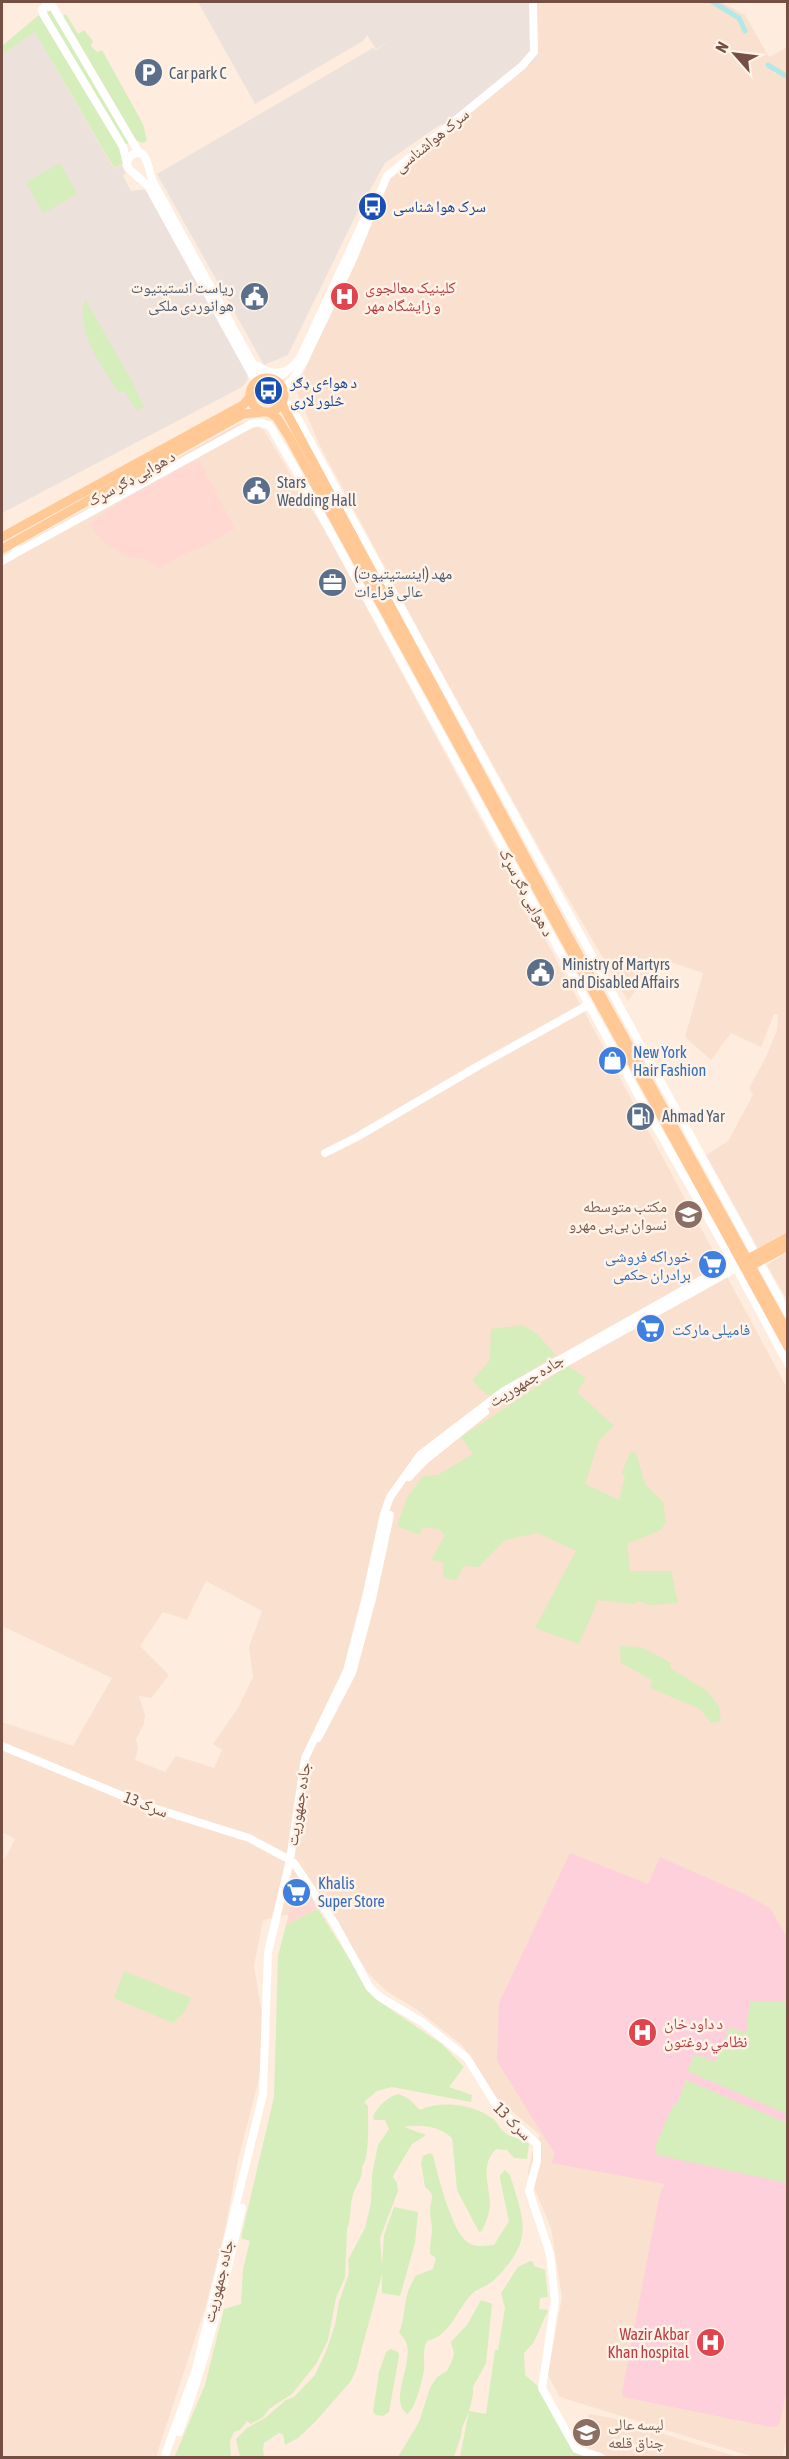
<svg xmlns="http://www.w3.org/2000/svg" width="789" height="2459" viewBox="0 0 789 2459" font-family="'Asap Condensed','Noto Naskh Arabic',sans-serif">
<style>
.residential{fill:#f9e0cf;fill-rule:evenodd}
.commercial{fill:#ffd9d1}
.industrial{fill:#ece1db}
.medical{fill:#fdd0dc}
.green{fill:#d6edbc}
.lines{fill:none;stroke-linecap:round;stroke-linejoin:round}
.canal{stroke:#b1e9e9;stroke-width:5}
.tertiary{stroke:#fff;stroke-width:8}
.secondary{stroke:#fff;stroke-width:8}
.primary{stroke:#ffc894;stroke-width:9}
.labels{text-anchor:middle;stroke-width:5;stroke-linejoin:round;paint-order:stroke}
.service-label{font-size:16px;fill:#4e5e75;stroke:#fff2e6;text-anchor:start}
.street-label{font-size:16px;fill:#764f44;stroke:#fff2e6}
.transit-label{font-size:16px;fill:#164399;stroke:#fff2e6;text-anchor:start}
.health-label{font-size:16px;fill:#be3a42;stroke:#fff2e6;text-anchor:start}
.shop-label{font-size:16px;fill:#366cbe;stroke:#fff2e6;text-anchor:start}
.education-label{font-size:16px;fill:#785e54;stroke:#fff2e6;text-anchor:end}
</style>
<rect width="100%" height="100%" fill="#feedde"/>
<path class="residential" d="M531,2H722L745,15L769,57L787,47L788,1231L758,1248L706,1155L728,1141L753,1095L749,1088L766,1057L777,1030L778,1015L774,1014L761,1047L731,1033L711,1060L685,1037L703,973L659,958L628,1001L547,862L434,659L320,446L296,390L389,180L537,59Z
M247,422L264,430L329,538L787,1388L788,2435L782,2457H753L560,2397L548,2375L562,2297L551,2228L528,2173L532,2152L540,2135L495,2097L463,2046L416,2009L386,1991L368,1973L322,1898L294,1913L263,1920L254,1966L262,2014L261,2071L238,2160L225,2230L206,2305L156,2457H2V1860L6,1857L15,1839L2,1832V1722L73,1746L112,1678L2,1626V556L238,424ZM206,1581L262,1611L249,1647L253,1677L238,1708L213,1744L222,1750L214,1768L176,1756L165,1772L135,1760L138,1749L136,1739L144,1724L145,1715L139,1696L151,1698L169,1675L140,1646L163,1612L187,1620Z
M787,1253V1300L767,1265Z
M589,2414L612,2418L738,2457H601L602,2453L579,2446Z"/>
<path class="commercial" d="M199,459L235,529L203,547L188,552L159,569L143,559L129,557L116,551L101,540L89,524L129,496Z
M298,1876L318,1909L286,1925Z"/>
<path class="industrial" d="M198,2H531L537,59L447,133L441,124L385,163L355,217L288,355L264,365L157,174L373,48L376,50L392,40L376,49L367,35L363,41L255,104Z
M35,32L114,169L121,165L126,173L123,176L131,191L147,189L248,373L247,381L242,387L2,513V55Z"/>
<path class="medical" d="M570,1853L648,1884L660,1857L744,1894L770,1908L788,1939V2385L780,2422L778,2426L772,2427L623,2397L622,2392L660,2193L665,2184L552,2163L555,2154L497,2061L499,2003Z"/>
<path class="green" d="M51,10L131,142L125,145L47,16V12Z
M40,14L123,147L125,163L114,168L35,32L2,55V46Z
M66,14L78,34L84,30L93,41L91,46L97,52L102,50L143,124L147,141L142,143L136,140L63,16Z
M60,163L77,194L43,213L26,182Z
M85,299L134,385L144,407L136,410L125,391L118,392C102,365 75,333 85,299Z
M256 394a12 12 0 1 1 24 0a12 12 0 1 1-24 0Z
M523,1325L537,1334L556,1355L489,1396L472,1381L490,1360L491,1329Z
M568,1366L586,1378L577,1392L614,1426L599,1440L585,1484L619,1500L625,1476L622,1473L630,1452L636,1453L645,1484L663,1502L666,1521L661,1530L627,1544L630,1571H671L678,1603L651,1605L637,1601L636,1604L598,1600L579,1644L535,1628L576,1551L538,1533L505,1540L478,1567L464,1566L456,1580L444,1578L443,1562L431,1560L445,1536L439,1529L422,1527L420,1535L397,1526L407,1498L423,1476L438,1475L473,1454L461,1437Z
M620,1646L641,1647L671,1663L670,1668L707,1691L719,1706L721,1721L711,1723L700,1709L650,1688L652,1680L621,1663Z
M318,1909L374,1998L442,2044L464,2067L449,2087L472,2095L471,2102L392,2087L377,2091L364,2102L368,2106C368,2121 370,2157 362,2167C363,2179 356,2184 353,2195C349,2206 352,2218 347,2229L345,2277L336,2298L328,2340L316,2364L292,2394L269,2409L263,2417L251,2424L247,2421L240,2430L234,2432L230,2441L231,2457L174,2458L205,2385L224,2309L241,2304L243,2269L250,2241L241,2238L274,2097L278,1956L286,1925Z
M124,1971L191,1998L185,2011L173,2023L114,1998Z
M750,2001L787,2002V2114L687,2071L695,2054L715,2062L730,2027L746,2033Z
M686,2080L787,2123V2183L657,2155L655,2147L673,2105L677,2104Z
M399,2094L409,2099L420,2110C441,2100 473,2104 492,2118C497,2121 499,2128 504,2132C511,2138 521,2138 529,2144L527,2159L514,2158L507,2150L496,2149C480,2165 489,2184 490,2203C490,2213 486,2222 482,2231L479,2232L457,2190L452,2138C439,2126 421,2124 404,2127L426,2135L412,2144L394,2174L393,2177L397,2183L398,2191L380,2238L382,2266L384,2235L394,2207L418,2212L415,2243L400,2296L382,2293V2274L356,2370L351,2381L315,2422L298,2438L285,2445L283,2434L279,2433L264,2443L263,2450L264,2457H240L236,2439L247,2428L265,2418L286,2400L294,2397L315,2375L327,2349L335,2325L339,2302L349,2273L348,2260L365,2228L371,2203L372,2175L378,2145L389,2129L385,2120H374L373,2116C379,2106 386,2097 399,2094Z
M430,2153L433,2155C438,2176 451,2229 467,2242C475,2248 485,2246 494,2245L509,2221L500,2179V2175L505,2170L510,2175C525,2224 534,2240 494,2280C487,2287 477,2288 471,2295C456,2311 450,2336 427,2341C422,2351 425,2359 424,2370C422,2381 415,2410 407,2414C385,2397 424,2352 399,2333C404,2320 404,2308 407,2295C408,2289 413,2282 415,2276L433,2269L436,2258L430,2254C429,2246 432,2238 432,2230C432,2224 430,2218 430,2211C430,2199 437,2196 425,2187L421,2163L423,2156Z
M530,2261L533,2262L534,2266L545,2270L548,2297L540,2298L539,2309L548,2310L534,2342L524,2353L525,2375L539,2387L572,2449L576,2453L590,2457H460L469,2411L486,2414L495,2350H498L505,2308L501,2293L518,2267Z
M481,2300L492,2304L486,2363L473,2387V2395L469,2411L462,2428L461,2436L454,2457H398L419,2422L430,2388L437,2377L447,2371L451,2363L454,2354L451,2342L467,2325Z
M391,2349L398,2352L399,2356L389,2412L383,2416L376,2415L373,2412L379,2372L386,2352Z"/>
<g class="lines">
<path class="canal" d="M713,2L739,18L745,31
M768,65L788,77"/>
<path class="tertiary" d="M258,366C267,373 275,374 286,371
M276,380L295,364L300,358L365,218
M283,388L292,381L304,361L352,261L387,176L522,66L534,52L533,2
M2,561L18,552
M325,1153L357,1137L478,1066L588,1005
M2,1746L147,1806L249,1838L290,1860
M294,1863L335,1924L370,1988L380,1997L422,2022L467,2058L498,2108L537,2144V2161L529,2191L550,2254L555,2300L542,2388L576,2449L602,2458"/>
<path class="secondary" d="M139,153L53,7L45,6L42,10L43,14L123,147L128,168L148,186L256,382
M127,164L129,157C148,142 148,171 153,182L253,364L267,378
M284,400L293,410L788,1314
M13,543L18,552L251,424L259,422L270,426L308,491L641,1100L733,1262L788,1364
M513,1392L736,1268
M409,1477L423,1462L485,1412
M318,1738L352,1673L372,1599L390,1515
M179,2432C207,2359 224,2284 242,2208
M164,2458L196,2369L263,2094L268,1952L290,1860L305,1758L347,1671L366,1597L384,1514L390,1497L420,1455L504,1391L733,1262"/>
<path class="primary" d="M250 395a17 17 0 1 1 34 0a17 17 0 1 1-34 0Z
M282,404L567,934L788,1333
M269,412L277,418L289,437L788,1347
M2,537L243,405L250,397
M2,549L243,414L263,412
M742,1262L788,1237
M747,1268L788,1246"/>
</g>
<defs>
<symbol id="parking-disc" viewBox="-11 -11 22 22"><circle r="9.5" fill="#5c6f8a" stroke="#fff2e6"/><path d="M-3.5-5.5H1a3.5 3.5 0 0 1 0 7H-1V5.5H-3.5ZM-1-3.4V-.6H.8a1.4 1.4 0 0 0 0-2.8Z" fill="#fff"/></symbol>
<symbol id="bus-disc" viewBox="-11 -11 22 22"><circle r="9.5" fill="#1a4fb4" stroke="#fff2e6"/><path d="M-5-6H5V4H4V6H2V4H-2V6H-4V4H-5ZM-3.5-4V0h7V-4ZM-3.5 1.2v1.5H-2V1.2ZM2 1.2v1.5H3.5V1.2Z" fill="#fff"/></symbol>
<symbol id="civic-disc" viewBox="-11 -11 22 22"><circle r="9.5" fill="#5c6f8a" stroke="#fff2e6"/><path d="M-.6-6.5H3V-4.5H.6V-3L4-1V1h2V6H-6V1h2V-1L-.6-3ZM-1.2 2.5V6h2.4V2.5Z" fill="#fff"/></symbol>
<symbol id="hospital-disc" viewBox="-11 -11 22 22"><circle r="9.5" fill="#e0444e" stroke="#fff2e6"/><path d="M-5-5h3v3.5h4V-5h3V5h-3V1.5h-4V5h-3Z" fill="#fff"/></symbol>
<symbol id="office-disc" viewBox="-11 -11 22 22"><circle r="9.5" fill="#5c6f8a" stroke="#fff2e6"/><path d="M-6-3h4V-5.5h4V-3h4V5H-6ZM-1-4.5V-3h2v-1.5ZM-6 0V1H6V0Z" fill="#fff"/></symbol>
<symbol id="shop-disc" viewBox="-11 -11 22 22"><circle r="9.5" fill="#3f7fe0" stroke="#fff2e6"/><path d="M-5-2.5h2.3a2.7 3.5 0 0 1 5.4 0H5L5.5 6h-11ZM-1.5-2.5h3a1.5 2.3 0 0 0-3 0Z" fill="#fff"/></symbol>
<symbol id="fuel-disc" viewBox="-11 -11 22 22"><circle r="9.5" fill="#5c6f8a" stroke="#fff2e6"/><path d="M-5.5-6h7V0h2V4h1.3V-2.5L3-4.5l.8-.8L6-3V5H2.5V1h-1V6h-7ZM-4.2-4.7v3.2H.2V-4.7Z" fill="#fff"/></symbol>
<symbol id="school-disc" viewBox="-11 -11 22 22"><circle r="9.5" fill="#8d6e63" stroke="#fff2e6"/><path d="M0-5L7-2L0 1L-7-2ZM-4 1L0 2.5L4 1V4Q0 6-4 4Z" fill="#fff"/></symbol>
<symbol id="supermarket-disc" viewBox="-11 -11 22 22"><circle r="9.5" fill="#3f7fe0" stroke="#fff2e6"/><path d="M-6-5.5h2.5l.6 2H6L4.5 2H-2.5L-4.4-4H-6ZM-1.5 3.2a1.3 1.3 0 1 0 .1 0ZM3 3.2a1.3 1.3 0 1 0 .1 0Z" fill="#fff"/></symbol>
</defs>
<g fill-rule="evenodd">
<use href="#parking-disc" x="132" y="56" width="33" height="33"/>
<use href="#bus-disc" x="356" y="190" width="33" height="33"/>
<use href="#civic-disc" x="238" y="280" width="33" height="33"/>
<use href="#hospital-disc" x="328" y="280" width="33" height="33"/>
<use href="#bus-disc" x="252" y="374" width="33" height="33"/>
<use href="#civic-disc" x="240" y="474" width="33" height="33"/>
<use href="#office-disc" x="316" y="566" width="33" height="33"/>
<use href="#civic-disc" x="524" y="956" width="33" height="33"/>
<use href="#shop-disc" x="596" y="1044" width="33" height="33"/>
<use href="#fuel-disc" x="624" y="1100" width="33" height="33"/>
<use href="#school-disc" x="672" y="1198" width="33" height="33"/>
<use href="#supermarket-disc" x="696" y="1248" width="33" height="33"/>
<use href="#supermarket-disc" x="634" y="1312" width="33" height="33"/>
<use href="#supermarket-disc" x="280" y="1876" width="33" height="33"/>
<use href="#hospital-disc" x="626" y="2016" width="33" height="33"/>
<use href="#hospital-disc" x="694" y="2326" width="33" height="33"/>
<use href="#school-disc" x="570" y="2416" width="33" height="33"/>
</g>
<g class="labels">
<g class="service-label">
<text x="169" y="79">Car park C</text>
<text x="234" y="293" text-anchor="end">ریاست انستیتیوت<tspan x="234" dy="18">هوانوردی ملکی</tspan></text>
<text x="277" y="488">Stars<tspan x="277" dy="18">Wedding Hall</tspan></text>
<text x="354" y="579">مهد (اینستیتیوت)<tspan x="354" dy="18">عالی قراءات</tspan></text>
<text x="562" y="970">Ministry of Martyrs<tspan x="562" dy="18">and Disabled Affairs</tspan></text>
<text x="662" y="1122">Ahmad Yar</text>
</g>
<g class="street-label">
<text transform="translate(431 140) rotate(-39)" y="6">سرک هواشناسی</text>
<text transform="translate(131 478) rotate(-29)" y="6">د هوایی ډګر سړک</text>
<text transform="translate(527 892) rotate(62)" y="6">د هوایی ډګر سړک</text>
<text transform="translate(526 1380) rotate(-32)" y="6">جاده جمهوریت</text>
<text transform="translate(146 1804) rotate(21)" y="6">سرک 13</text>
<text transform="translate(298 1804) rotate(-81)" y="6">جاده جمهوریت</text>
<text transform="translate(513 2121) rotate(45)" y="6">سرک 13</text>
<text transform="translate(218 2281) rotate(-76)" y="6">جاده جمهوریت</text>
</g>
<g class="transit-label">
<text x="393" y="212">سرک هوا شناسی</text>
<text x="290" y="388">د هواٸ ډګر<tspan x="290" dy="18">څلور لارى</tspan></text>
</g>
<g class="health-label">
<text x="365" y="293">کلینیک معالجوی<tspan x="365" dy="18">و زایشگاه مهر</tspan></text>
<text x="664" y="2029">د داود خان<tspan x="664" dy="18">نظامي روغتون</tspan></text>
<text x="689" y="2340" text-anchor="end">Wazir Akbar<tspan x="689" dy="18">Khan hospital</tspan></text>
</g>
<g class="shop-label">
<text x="633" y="1058">New York<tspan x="633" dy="18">Hair Fashion</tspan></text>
<text x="691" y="1262" text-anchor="end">خوراکه فروشی<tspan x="691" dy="18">برادران حکمی</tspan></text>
<text x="672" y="1335">فامیلی مارکت</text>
<text x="318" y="1889">Khalis<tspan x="318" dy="18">Super Store</tspan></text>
</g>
<g class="education-label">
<text x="667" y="1212">مکتب متوسطه<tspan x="667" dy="18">نسوان بی‌بی مهرو</tspan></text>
<text x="608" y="2430" text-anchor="start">لیسه عالی<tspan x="608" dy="18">چناق قلعه</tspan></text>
</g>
</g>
<rect width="789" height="2459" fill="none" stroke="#764f44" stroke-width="6"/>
<g transform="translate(735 54) rotate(298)" stroke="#fff2e6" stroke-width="4.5" paint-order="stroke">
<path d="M0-4.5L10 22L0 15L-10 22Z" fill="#764f44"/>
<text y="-9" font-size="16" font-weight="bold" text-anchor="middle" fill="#764f44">N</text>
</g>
</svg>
